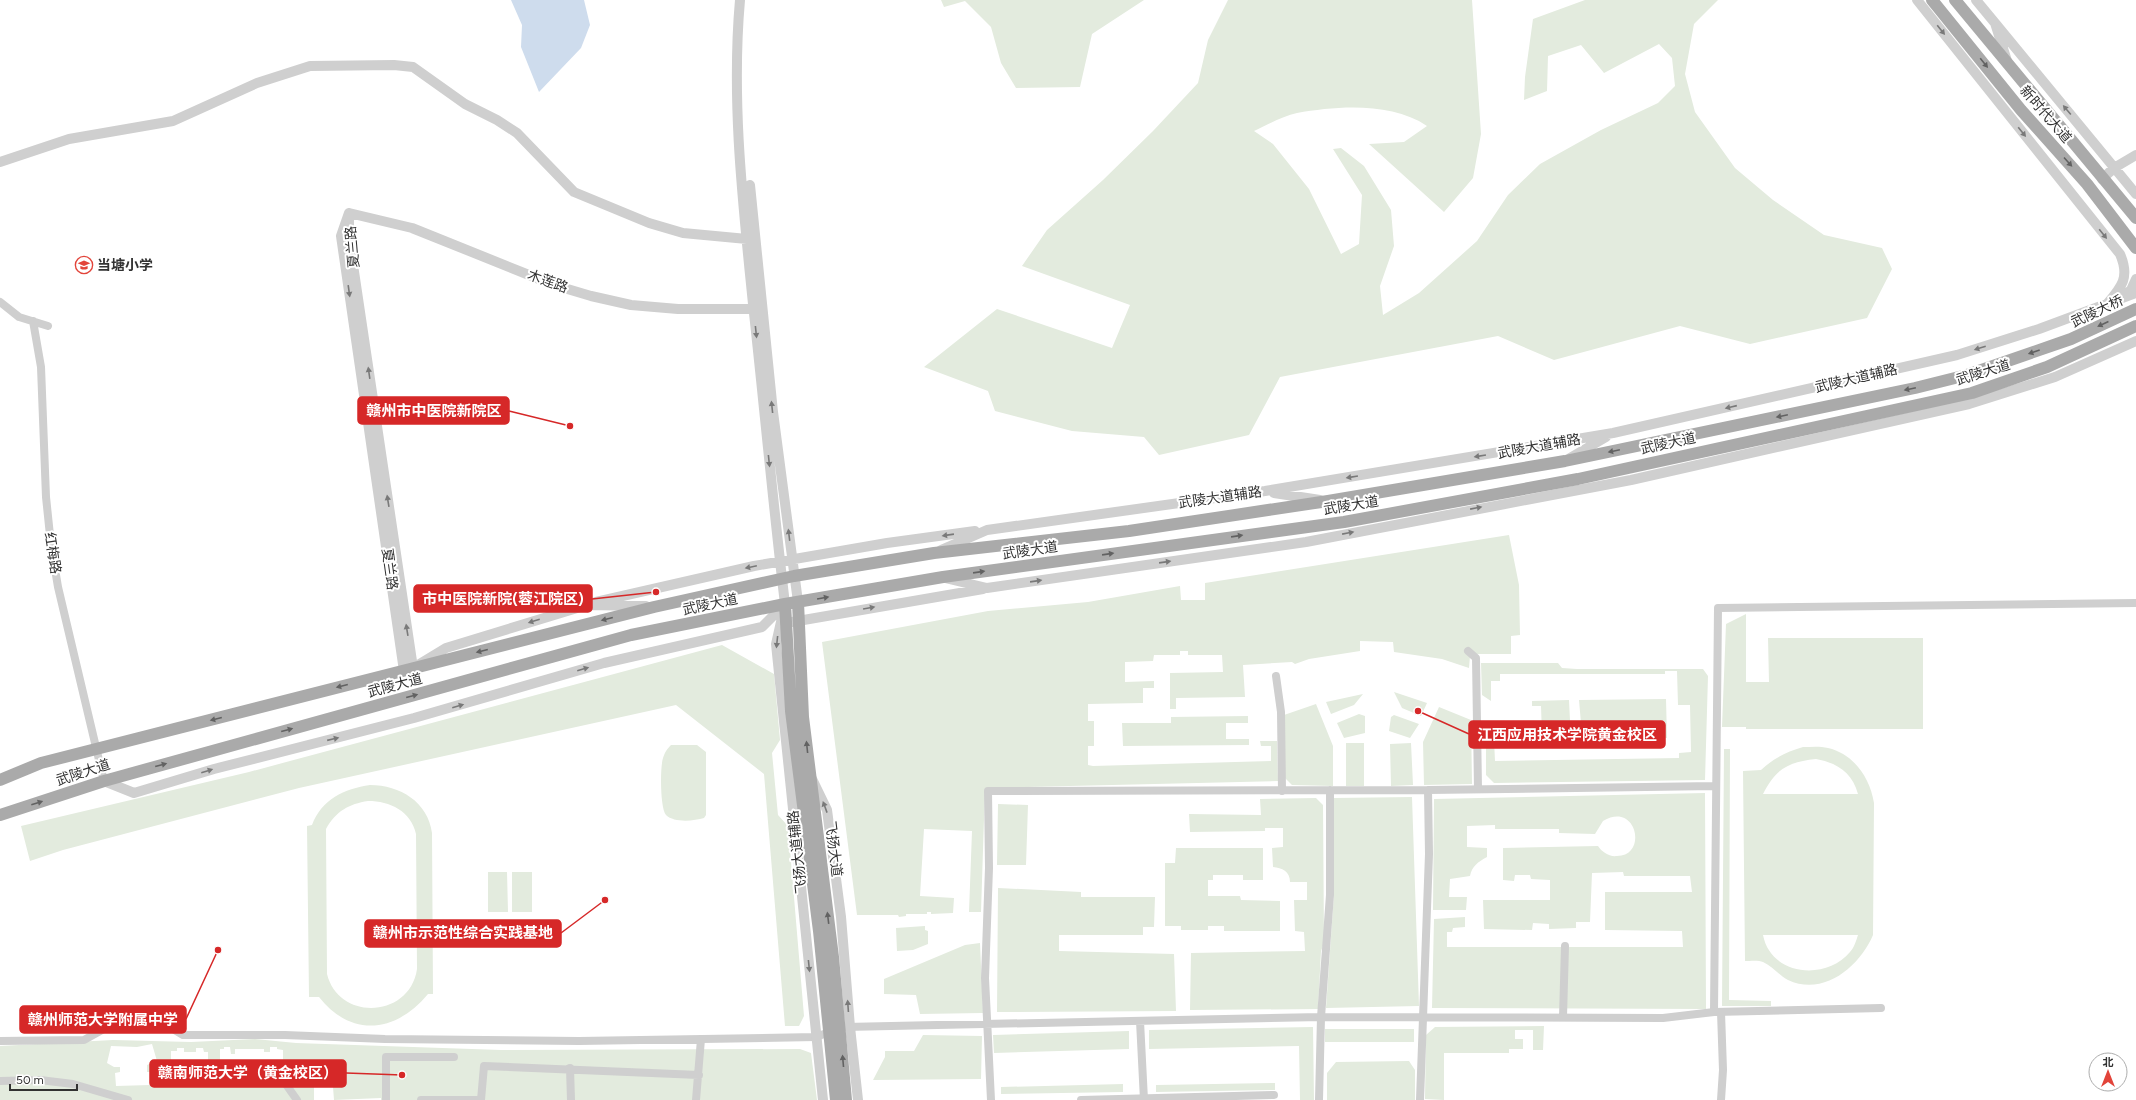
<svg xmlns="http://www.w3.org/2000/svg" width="2136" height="1100" viewBox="0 0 2136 1100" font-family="Figtree,'Noto Sans SC',sans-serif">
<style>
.green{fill:#e3ebde;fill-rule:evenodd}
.water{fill:#cedced}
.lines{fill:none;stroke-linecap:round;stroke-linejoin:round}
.minor{stroke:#cfcfcf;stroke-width:8}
.tertiary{stroke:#cfcfcf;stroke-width:10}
.primary{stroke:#aaa;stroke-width:12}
.oneway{fill:#797979}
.oneway2{fill:#626262}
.labels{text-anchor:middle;stroke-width:4;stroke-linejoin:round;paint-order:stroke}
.street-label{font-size:14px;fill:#323232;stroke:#fff}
.poi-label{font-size:14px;font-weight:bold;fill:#323232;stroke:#fff;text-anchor:start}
.leader{fill:none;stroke:#d62828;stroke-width:1.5}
.callout-dot{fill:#d62828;stroke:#fff;stroke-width:1.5}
.callout{fill:#d62828;stroke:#d62828;stroke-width:1.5}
.callout-label{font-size:15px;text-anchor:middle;font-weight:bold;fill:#fff}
</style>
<rect width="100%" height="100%" fill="#fff"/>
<path class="green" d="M941,0H1144L1092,34L1080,87L1016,88L1001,63L991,27L965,1L944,7Z
M1228,0H1472L1481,134L1473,178L1444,212L1369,144L1404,142L1427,126C1391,102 1338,106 1297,113C1283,116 1267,125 1254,131L1273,144L1309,189L1341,254L1359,244L1362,195L1333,149L1341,148L1364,166L1391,210L1394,246L1380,286L1383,315L1419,293L1477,241L1508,195L1540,164L1601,130L1658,103L1675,86L1672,58L1659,44L1604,73L1581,45L1548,56L1547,91L1524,100L1525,77L1533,19L1585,0H1718L1694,24L1685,74L1695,112L1735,168L1773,200L1824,235L1882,248L1892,269L1867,318L1750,344L1680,326L1554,360L1498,336L1280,377L1249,435L1159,455L1144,437L1072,431L995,411L988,391L924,367L997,309L1112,348L1130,305L1022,266L1047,230L1103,180L1153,131L1198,83L1208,40Z
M1509,535L1519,585L1520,635L1511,636V654H1476L1470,656L1469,668L1442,659L1394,652L1393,642L1360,641V651L1309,659L1295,664L1292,662L1243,665L1245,697L1176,698V709H1170V673L1223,672L1222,655H1188V651H1180V655H1154L1153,661L1125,662V682L1154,681V688H1143V703L1088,704V721H1094V746H1088V765L1093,766L1271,761V746H1261L1260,741H1277L1278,781L985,788L981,912H969L972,831L924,829L920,896L954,898L953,913L931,914V912H927V914H906V916L899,917L898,915H857L822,642L988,611L1088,602L1180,586L1181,600H1205V583Z
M1746,614V682H1769L1768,638H1923V729H1746V727H1722L1726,624Z
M722,645L774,674L780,740L772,753L778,815L788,826L804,1016L799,1026H785L764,774L676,705L299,788L63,850L30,861L21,826L249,772Z
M1481,663H1558L1562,668L1577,669H1703L1708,676L1705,780L1494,783L1486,775V740H1494L1495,761L1679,758V753L1691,752L1690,705H1678L1677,671H1665V674H1500V681H1491V701L1482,695Z
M1394,692L1427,703L1421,716L1402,708Z
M1363,694L1354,705L1331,714L1326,702Z
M1666,699L1667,738L1634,739V734L1582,735L1579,700Z
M1569,700L1571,741H1534V735H1542L1541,706H1532V701Z
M1316,704L1333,746V786L1292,785L1285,778L1284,715Z
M1439,707L1471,720L1472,784L1424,785L1423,742Z
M1359,714L1365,716V733L1344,738L1337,723Z
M1394,715L1419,724L1410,738L1389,731L1391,717Z
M1248,716V723H1226V739H1249V745L1123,746L1122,723H1171V717Z
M1346,743H1364V786H1346Z
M1411,743L1413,785L1391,786L1390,744Z
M671,745H697L706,752V815L704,818C694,821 674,823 666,815C660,808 660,767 663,758C665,752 667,749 671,745Z
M1803,747C1811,747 1820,746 1828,748C1854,754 1870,778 1874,803L1873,935C1860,966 1824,997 1788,980C1779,975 1772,966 1763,962C1759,960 1750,961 1745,961L1743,771L1761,770C1774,758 1786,752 1803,747ZM1816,759C1837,763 1852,772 1858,794H1763C1776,768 1789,762 1816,759ZM1763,935H1858C1856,941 1854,948 1850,952C1826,981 1771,976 1763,935Z
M1724,749H1730L1729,1000L1771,1001V1006H1722Z
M370,785C400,785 428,802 432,833L433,994H428C396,1033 351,1038 319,997H309L307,826L312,825C322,799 344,789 370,785ZM368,801C390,801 411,811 416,834L417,969C410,1018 339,1022 327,974L326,829C336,811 349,804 368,801Z
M1705,793L1706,1009L1432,1008L1434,919L1465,917V927L1453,928L1452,932H1447V947H1683L1682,931L1605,930V892H1692L1690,876H1624L1623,872L1592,873L1590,922H1576V928L1549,929V924L1533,923L1532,930L1484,929L1483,900H1550V880L1531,879L1530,875H1515L1514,881L1503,880V848L1598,846C1602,852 1609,857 1617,856C1648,856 1637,801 1603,821L1595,834L1559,833V829H1495V825L1467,826V847L1487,848V857C1478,862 1472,866 1470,876L1450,879L1449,897H1467L1466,910H1433L1434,799Z
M1412,797L1419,1006L1326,1008L1334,894V798Z
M1316,798L1323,805L1324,943L1321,951L1318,1009L1190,1010L1191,953L1305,951L1304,932L1295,931L1294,900H1307V882H1290C1290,871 1282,868 1273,867L1272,848L1283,847V828H1265V831L1190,832L1189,814L1261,815L1260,799Z
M998,804L1028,805L1026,865H997Z
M1176,848H1263V880H1243V875H1213V880H1208V896H1240L1241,900L1280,901V931H1224V926H1208V930H1181V926H1165V863H1175Z
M488,872H507L508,912H488Z
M532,872V912H512V872Z
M998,888L1081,892V897H1155L1154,927H1143V935H1059V951L1174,954L1176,1011L997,1012Z
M925,926V930L928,931V944L913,950L897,951L896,928Z
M980,943L983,1013L920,1014L916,995L884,994V979L965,945Z
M1544,1026L1543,1050H1533V1030H1515V1039H1523V1049H1509V1053H1444V1100L1425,1099L1426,1035L1435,1027Z
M1313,1027L1314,1100H1300L1299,1046L1149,1049V1030Z
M1325,1029H1414V1042H1325Z
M1129,1031V1049L994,1053L993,1035Z
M923,1035L982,1036L981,1079L873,1080L885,1057V1051H914Z
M255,1039L296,1043L501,1050L800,1049L811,1053L817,1100H381V1098L334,1100L333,1087H331V1082L342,1081L341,1064L305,1065V1081H316V1085H314V1100H0V1046L113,1040L191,1042ZM152,1044L157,1061L147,1065V1072H150V1085L116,1086L115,1073L120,1072V1067H114L107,1063L111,1046L137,1047ZM224,1047H230L231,1054H235V1049H264V1052H270V1047H277V1049L283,1050V1067H268V1061H263V1075H237V1061H232V1067H220V1049H224ZM177,1048H184V1052H196V1048H203L204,1052H208V1067H201V1069H179L178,1067H171V1051H177Z
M1409,1061L1415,1070V1100H1327V1073L1336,1062Z
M1275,1083V1090L1156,1092V1085Z
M1123,1084V1092L1001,1094V1087Z"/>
<path class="water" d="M511,0H584L590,25L581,48L539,92L521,47L522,25Z"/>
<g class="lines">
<path class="minor" d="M0,302L19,317L48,326
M33,321L41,367L46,497L51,545L58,587L104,781
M1468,651L1476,658L1478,789
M1276,676L1281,712L1282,791
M1714,1012L1718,608L2136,603
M1721,1012L1723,1070L1721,1100
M1563,1017L1565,946
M1140,1021L1144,1100
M845,1027L1321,1017L1663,1018L1714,1012L1881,1008
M0,1041L84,1040L120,1020L155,1018L183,1035H285L385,1039L579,1041L816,1037L832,1031
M570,1068L571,1100
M0,1081L40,1080L73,1084L128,1100
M177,1081L285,1083L297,1100
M386,1100V1057H454
M421,1100H481
M481,1100L484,1066L699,1075
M696,1100L701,1039
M991,1100L985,978L989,868L988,791L1428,790L1715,786
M1081,1100L1274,1095
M1319,1100L1321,1017L1330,895V790
M1420,1100L1429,854L1428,790"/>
<path class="tertiary" d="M740,0C731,101 743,204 753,304C764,404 773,504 785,604L776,644L823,1100
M1917,0L2120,254C2130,277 2122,287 2107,304
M1976,0L1995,23L2007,61
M1995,23L2136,194
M0,162L69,139L173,121L257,83L310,66L394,65L413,67L465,104L497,120L517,133L574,192L649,223L683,233L747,239
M2102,179L2114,168L2136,155
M750,185L773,412L798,602
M349,213L412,228L554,285L591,296L631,305L678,309H754
M2123,296L2131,290L2136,279
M1570,458L1606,437
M1274,493L1320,500
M941,550L987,530L1265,491L1613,433L1957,355L2039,329L2136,293
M945,578L987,588L1306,542L1631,480L1969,404L2055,377L2136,341
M596,602L754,566L887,543L975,531
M792,622L983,589
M404,671L341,236L349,213V238L413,668L446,648L587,605L646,606
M812,779L827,810L841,917L850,1027L858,1100
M104,781L134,793L214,769L414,718L604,663L762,627L785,604"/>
<path class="primary" d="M1932,0L2021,110L2087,184L2136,248
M1955,0L2136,218
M798,602L803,717L833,957L846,1100
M785,604L791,711L819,931L836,1100
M0,780L41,763L654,607L794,576L934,553L1129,531L1328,501L1565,461L1915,388L1967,375L2071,339L2136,309
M0,815L104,781L631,635L785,604L943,577L1344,522L1578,479L1972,393L2047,367L2136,326"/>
</g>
<defs><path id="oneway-solid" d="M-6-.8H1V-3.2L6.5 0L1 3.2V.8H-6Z"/></defs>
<g class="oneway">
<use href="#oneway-solid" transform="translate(1941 30) rotate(51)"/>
<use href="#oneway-solid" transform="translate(2067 110) rotate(-130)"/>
<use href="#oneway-solid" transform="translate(2022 132) rotate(51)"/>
<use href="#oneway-solid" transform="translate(2103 234) rotate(51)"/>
<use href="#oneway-solid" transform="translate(349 291) rotate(82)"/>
<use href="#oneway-solid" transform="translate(756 332) rotate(84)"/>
<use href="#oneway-solid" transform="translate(1980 348) rotate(163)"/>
<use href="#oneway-solid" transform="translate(369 373) rotate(-98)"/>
<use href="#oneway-solid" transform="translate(772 407) rotate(-96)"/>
<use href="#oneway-solid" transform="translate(1731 407) rotate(167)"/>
<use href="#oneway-solid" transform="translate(1480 456) rotate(171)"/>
<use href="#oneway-solid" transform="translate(769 461) rotate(84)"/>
<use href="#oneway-solid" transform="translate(1352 477) rotate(171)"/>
<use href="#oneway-solid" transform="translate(388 501) rotate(-99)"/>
<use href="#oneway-solid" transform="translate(1476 508) rotate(-11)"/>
<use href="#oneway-solid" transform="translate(1348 533) rotate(-11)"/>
<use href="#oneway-solid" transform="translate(789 535) rotate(-97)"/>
<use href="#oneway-solid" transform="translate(948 535) rotate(172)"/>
<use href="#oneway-solid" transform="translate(1165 562) rotate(-8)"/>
<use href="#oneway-solid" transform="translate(751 567) rotate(168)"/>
<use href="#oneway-solid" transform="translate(1036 581) rotate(-8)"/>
<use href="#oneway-solid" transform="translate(869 608) rotate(-10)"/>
<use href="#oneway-solid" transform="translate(534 621) rotate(163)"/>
<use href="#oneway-solid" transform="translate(407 630) rotate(-99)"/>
<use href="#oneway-solid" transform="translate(777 642) rotate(96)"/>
<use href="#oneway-solid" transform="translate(583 669) rotate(-16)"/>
<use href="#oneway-solid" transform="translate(458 706) rotate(-16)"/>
<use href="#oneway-solid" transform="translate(333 739) rotate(-13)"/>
<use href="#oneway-solid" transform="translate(207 771) rotate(-17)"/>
<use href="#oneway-solid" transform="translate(825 807) rotate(-110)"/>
<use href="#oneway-solid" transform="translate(809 966) rotate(84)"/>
<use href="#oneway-solid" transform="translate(848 1006) rotate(-94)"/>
</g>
<g class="oneway2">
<use href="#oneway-solid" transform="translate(1984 63) rotate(51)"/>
<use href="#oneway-solid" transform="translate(2068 162) rotate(48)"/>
<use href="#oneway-solid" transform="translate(2103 324) rotate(155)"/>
<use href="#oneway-solid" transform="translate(2034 352) rotate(161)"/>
<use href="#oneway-solid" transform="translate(1910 389) rotate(168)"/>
<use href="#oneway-solid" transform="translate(1782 416) rotate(168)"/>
<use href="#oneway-solid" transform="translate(1614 451) rotate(168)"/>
<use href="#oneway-solid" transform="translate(1237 536) rotate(-8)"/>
<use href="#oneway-solid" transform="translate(1108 554) rotate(-8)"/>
<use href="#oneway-solid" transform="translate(979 572) rotate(-8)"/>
<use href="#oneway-solid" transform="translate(823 598) rotate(-10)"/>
<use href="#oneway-solid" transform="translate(607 619) rotate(166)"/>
<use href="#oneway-solid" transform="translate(482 651) rotate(166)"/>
<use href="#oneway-solid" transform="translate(342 686) rotate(166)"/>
<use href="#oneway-solid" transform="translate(412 696) rotate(-15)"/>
<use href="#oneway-solid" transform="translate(216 719) rotate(166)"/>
<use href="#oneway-solid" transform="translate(287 730) rotate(-15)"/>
<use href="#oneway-solid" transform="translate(807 747) rotate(-96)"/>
<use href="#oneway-solid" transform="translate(161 765) rotate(-15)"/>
<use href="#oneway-solid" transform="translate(37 803) rotate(-18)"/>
<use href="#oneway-solid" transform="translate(828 918) rotate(-97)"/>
<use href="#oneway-solid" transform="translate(843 1061) rotate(-95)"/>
</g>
<defs>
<symbol id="school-ring" viewBox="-11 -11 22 22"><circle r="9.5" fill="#fff" stroke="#e2443a" stroke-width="1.5"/><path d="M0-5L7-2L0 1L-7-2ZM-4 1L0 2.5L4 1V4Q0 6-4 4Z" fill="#e2443a"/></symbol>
</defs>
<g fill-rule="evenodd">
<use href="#school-ring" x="74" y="255" width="20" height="20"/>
</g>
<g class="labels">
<g class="street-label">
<text transform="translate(2046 114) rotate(49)" y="5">新时代大道</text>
<text transform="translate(352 247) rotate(-95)" y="5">夏兰路</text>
<text transform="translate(548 281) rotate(20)" y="5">木莲路</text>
<text transform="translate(2097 311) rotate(-25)" y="5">武陵大桥</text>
<text transform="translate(1983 372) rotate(-17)" y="5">武陵大道</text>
<text transform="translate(1856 378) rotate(-13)" y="5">武陵大道辅路</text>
<text transform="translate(1668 443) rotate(-12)" y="5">武陵大道</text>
<text transform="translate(1539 446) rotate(-10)" y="5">武陵大道辅路</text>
<text transform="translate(1220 497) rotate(-8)" y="5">武陵大道辅路</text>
<text transform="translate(1351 505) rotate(-9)" y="5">武陵大道</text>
<text transform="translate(1030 550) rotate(-8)" y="5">武陵大道</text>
<text transform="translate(53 553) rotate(81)" y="5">红梅路</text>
<text transform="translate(390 569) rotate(82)" y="5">夏兰路</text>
<text transform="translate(710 604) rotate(-12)" y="5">武陵大道</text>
<text transform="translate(395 685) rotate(-15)" y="5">武陵大道</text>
<text transform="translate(83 772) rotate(-18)" y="5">武陵大道</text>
<text transform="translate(834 849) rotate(83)" y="5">飞扬大道</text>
<text transform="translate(797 852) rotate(-96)" y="5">飞扬大道辅路</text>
</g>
<g class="poi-label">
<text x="97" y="270">当塘小学</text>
</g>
</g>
<path class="leader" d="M570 426L509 411M656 592L592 599M1418 711L1469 734M605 900L561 933M218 950L186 1019M402 1075L346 1073"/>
<g class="callout-dot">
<circle cx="570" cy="426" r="4"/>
<circle cx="656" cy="592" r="4"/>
<circle cx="1418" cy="711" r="4"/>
<circle cx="605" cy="900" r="4"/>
<circle cx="218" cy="950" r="4"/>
<circle cx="402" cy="1075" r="4"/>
</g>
<g class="callout">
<rect x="358" y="397" width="151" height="27" rx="4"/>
<rect x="414" y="585" width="178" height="27" rx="4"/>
<rect x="1469" y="721" width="196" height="27" rx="4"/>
<rect x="365" y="920" width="196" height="27" rx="4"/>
<rect x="20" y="1006" width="166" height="27" rx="4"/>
<rect x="150" y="1060" width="196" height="27" rx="4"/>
</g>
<g class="callout-label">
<text x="434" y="416">赣州市中医院新院区</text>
<text x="503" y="604">市中医院新院(蓉江院区)</text>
<text x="1567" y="740">江西应用技术学院黄金校区</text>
<text x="463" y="938">赣州市示范性综合实践基地</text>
<text x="103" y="1025">赣州师范大学附属中学</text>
<text x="248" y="1078">赣南师范大学（黄金校区）</text>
</g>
<g transform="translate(2108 1072)"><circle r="19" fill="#ffffff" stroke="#adadad"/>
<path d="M0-3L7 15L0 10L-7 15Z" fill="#e2443a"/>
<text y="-6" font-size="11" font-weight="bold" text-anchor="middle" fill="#323232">北</text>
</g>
<path d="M10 1084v6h67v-6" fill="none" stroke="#323232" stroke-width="2"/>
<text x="16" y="1084" font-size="12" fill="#323232" stroke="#ffffff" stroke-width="3" paint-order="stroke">50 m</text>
</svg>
